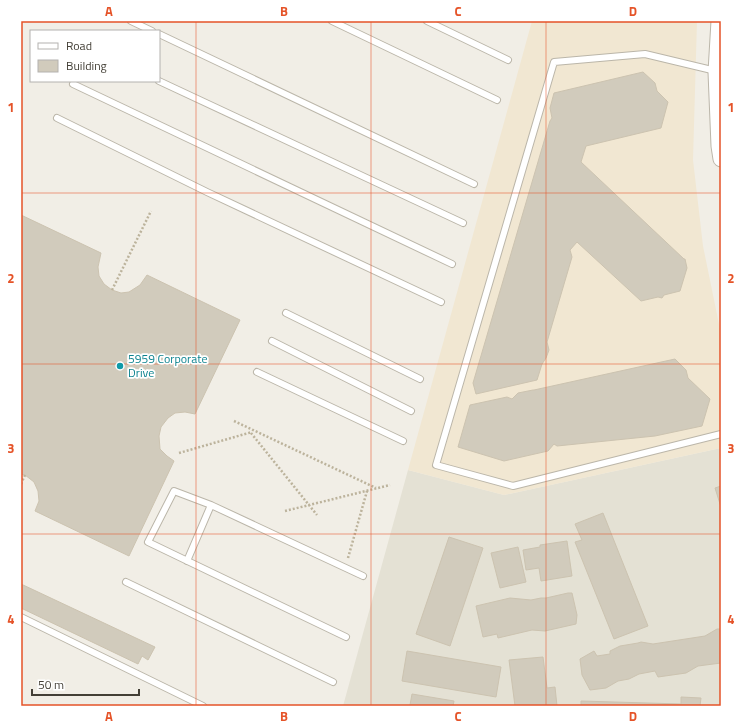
<svg xmlns="http://www.w3.org/2000/svg" width="742" height="727" viewBox="0 0 742 727" font-family="'Titillium Web',sans-serif">
<style>
.residential{fill:#e4e1d4}
.commercial{fill:#f1e7d2}
.building{fill:#d1cbbc;stroke:#ccc3b0}
.lines{fill:none;stroke-linecap:round;stroke-linejoin:round}
.service-casing{stroke:#bbb6a9;stroke-width:8}
.tertiary-casing{stroke:#bbb6a9;stroke-width:17}
.path{stroke:#bcb39c;stroke-width:2.5;stroke-dasharray:2 2;stroke-linecap:butt}
.service{stroke:#fff;stroke-width:6}
.tertiary{stroke:#fff;stroke-width:15}
.grid{fill:none;stroke:#e55328;stroke-width:1;stroke-opacity:0.55}
.culture-dot{fill:#0f9aa8;stroke:#fff;stroke-width:1.5}
.labels{text-anchor:middle;stroke-width:3.5;stroke-linejoin:round;paint-order:stroke}
.culture-label{font-size:12px;fill:#0d838f;stroke:#fff;text-anchor:start}
.neatline{fill:none;stroke:#e55328;stroke-width:1.5}
.grid-label{font-size:13px;text-anchor:middle;font-weight:bold;fill:#e55328}
</style>
<rect width="100%" height="100%" fill="#f1eee6"/>
<path class="residential" d="M721,448V706H343L408,470L504,495Z"/>
<path class="commercial" d="M532,21H697L693,160L703,246L721,334V448L504,495L408,470Z"/>
<path class="building" d="M643,72L655,83L657,91L668,102L661,128L586,146L581,162L684,259H685L687,268L680,291L664,295L662,298L658,297L641,301L577,242L570,250L572,257L547,342L549,350L546,358L542,364L537,380L476,394L473,383L550,121L552,118L550,108L554,93Z
M21,215L101,253L98,267L99,276L104,284L112,290L121,293L129,292L140,285L147,275L240,320L195,414L185,412L175,413L168,418L161,427L159,436L160,449L167,456L174,461L129,556L35,511L39,501L38,491L34,482L25,475L21,474Z
M675,359L686,370L688,378L710,399L702,426L655,436L557,446L554,444L548,451L504,461L458,447L470,405L507,397L512,399L518,393L533,390H534Z
M721,486V507L715,488Z
M603,513L648,626L614,639L575,542L582,540L575,524Z
M449,537L483,548L450,646L416,634Z
M567,541L572,576L541,581L539,568L526,570L523,550L540,547V545Z
M518,547L526,582L500,588L491,553Z
M21,584L155,647L148,660L142,656L138,664L21,608Z
M568,593H572L577,615L576,624L545,631L532,630L498,638L497,634L483,637L476,606L510,598L531,600L541,598H546Z
M717,629H721V663L698,666L686,673L658,677L655,671L639,674L629,679L618,681L606,688L590,690L582,675L580,659L594,651L597,656L610,654V651L620,646L638,643L641,642L653,644L705,636Z
M407,651L501,667L496,697L402,681Z
M543,657L547,688L555,687L557,706H515L509,660Z
M412,694L454,701L453,706H420L410,705Z
M681,697L701,698L700,706H581V701L681,704Z"/>
<g class="lines">
<defs>
<path id="service" d="M131,21L152,31
M332,21L497,100
M427,21L508,60
M159,34L474,184
M716,71L645,54L554,62L436,465L513,486L721,434
M159,81L463,223
M73,84L452,264
M57,118L207,192L441,302
M286,313L420,379
M272,341L411,411
M257,372L403,441
M187,561L211,505
M126,582L333,682
M21,617L203,706
M346,637L148,542L174,491L211,505L363,576"/>
<path id="tertiary" d="M719,21L716,72L719,146L721,159"/>
</defs>
<use href="#service" class="service-casing"/>
<use href="#tertiary" class="tertiary-casing"/>
<path class="path" d="M112,290L151,211
M234,421L376,488
M251,433L317,515
M179,453L252,432
M21,484L25,475
M285,511L390,485
M348,558L367,491"/>
<use href="#service" class="service"/>
<use href="#tertiary" class="tertiary"/>
</g>
<path class="grid" d="M196,21V706M371,21V706M546,21V706M21,193H721M21,364H721M21,534H721"/>
<circle class="culture-dot" cx="120" cy="366" r="4"/>
<g class="labels">
<g class="culture-label">
<text x="128" y="363">5959 Corporate<tspan x="128" dy="14">Drive</tspan></text>
</g>
</g>
<rect width="742" height="727" fill="none" stroke="#ffffff" stroke-width="44"/>
<rect x="30" y="30" width="130" height="52" fill="#ffffff" stroke="#b4b2af"/>
<rect x="38" y="43" width="20" height="6" fill="#ffffff" stroke="#b4b2af"/>
<text x="66" y="50" font-size="12" fill="#433f36">Road</text>
<rect x="38" y="60" width="20" height="12" fill="#d1cbbc" stroke="#b4b2af"/>
<text x="66" y="70" font-size="12" fill="#433f36">Building</text>
<path d="M32 689v6h107v-6" fill="none" stroke="#433f36" stroke-width="2"/>
<text x="38" y="689" font-size="12" fill="#433f36" stroke="#ffffff" stroke-width="3" paint-order="stroke">50 m</text>
<rect x="22" y="22" width="698" height="683" class="neatline"/>
<g class="grid-label">
<text x="109" y="16">A</text>
<text x="284" y="16">B</text>
<text x="458" y="16">C</text>
<text x="633" y="16">D</text>
<text x="11" y="112">1</text>
<text x="731" y="112">1</text>
<text x="11" y="283">2</text>
<text x="731" y="283">2</text>
<text x="11" y="453">3</text>
<text x="731" y="453">3</text>
<text x="11" y="624">4</text>
<text x="731" y="624">4</text>
<text x="109" y="721">A</text>
<text x="284" y="721">B</text>
<text x="458" y="721">C</text>
<text x="633" y="721">D</text>
</g>
</svg>
